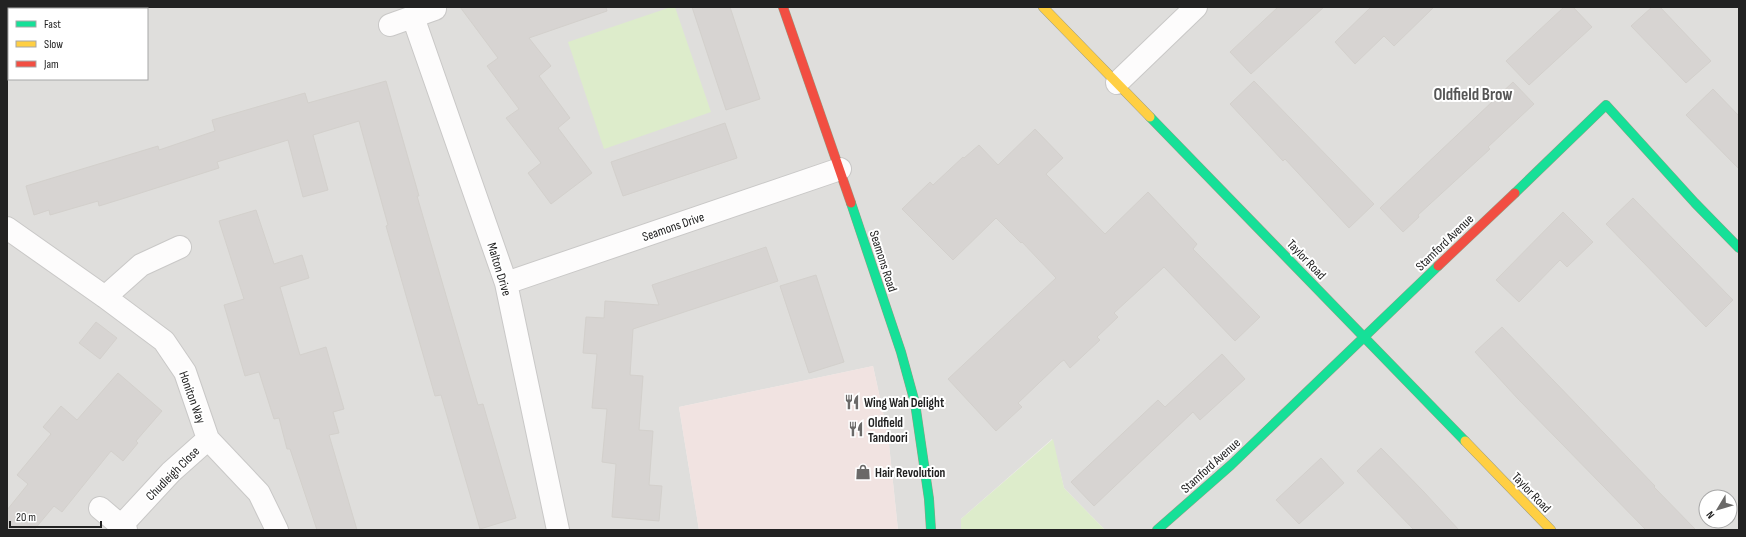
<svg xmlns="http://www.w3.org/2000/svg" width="1746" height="537" viewBox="0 0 1746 537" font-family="'Sofia Sans Condensed',sans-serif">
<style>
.residential{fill:#dfdedc;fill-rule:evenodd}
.commercial{fill:#f1e3e1}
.grass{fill:#ddeccb}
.building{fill:#d7d4d2;stroke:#d3d0cc}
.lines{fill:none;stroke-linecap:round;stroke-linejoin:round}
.street-casing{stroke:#c9c8c7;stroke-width:24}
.fast-casing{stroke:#999a82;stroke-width:10}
.slow-casing{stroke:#999a82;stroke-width:10}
.jam-casing{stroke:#999a82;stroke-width:10}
.street{stroke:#fdfcfc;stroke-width:22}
.fast{stroke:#16e098;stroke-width:9}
.slow{stroke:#ffcf43;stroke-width:9}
.jam{stroke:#f24e42;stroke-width:9}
.labels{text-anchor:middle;stroke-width:4;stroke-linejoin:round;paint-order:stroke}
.street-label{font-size:13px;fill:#222;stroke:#fff}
.poi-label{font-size:13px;font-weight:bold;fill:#222;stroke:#fff;text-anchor:start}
.district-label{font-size:17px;font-weight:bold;fill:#555;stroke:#fff}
</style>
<rect width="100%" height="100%" fill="#f0eeeb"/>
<path class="residential" d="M7,7H1739V530H1105L1064,488L1052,439L961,519V530H898L888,435L873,366L679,407L699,530H7ZM9,9H147V79H9ZM1706,497H1730V521H1706Z"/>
<path class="commercial" d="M873,366L888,435L898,530H699L679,407Z"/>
<path class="grass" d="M671,7H675L711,112L604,149L568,42Z
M1053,439L1064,488L1105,530H961V519Z"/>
<path class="building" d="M460,7H606L607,11L529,38L551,66L539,76L570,118L558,128L592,173L551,204L528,173L541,163L506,118L519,109L487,66L498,58Z
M692,7H730L760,99L726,110Z
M1278,7H1324L1251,74L1230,52Z
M1371,7H1434L1394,46L1384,36L1355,64L1335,42Z
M1564,7H1573L1592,27L1529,85L1506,61Z
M1652,7H1660L1711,61L1686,83L1631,26Z
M386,81L419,196H417L478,405L483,404L516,518L480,529L441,395L435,396L386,226L388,225L359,121L313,135L328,190L303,197L288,140L217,162L219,168L125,198L99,206L98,201L50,215L49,210L34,215L26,186L158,146L159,150L215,131L212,120L305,93L308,103Z
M1254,81L1374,204L1349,228L1285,159L1283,161L1230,104Z
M1513,82L1534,104L1488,147L1490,149L1418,215L1419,217L1403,232L1380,208Z
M1713,89L1739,116V169L1686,115Z
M725,123L737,158L623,196L611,162Z
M1035,129L1063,158L1046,174L1105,234L1148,192L1197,244L1193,249L1260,317L1235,341L1164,267L1114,313L1118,317L1097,337L1100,340L1070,368L1064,360L1061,362L1018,403L1022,407L996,431L948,379L1056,278L1022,242L1021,243L996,218L953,260L902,209L930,182L933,185L963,157L964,158L979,145L998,165Z
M1633,198L1733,300L1706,327L1606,224Z
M256,210L274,264L302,255L309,278L280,287L300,355L326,347L344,409L333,412L339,433L329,435L357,530H317L290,449H287L279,418L274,419L259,372L245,376L224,305L244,299L219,221Z
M1563,212L1593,242L1567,267L1560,260L1519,302L1496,280Z
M766,247L778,281L633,329L630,375L643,376L639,430L653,431L649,485L662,486L659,521L612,517L616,464L602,462L607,409L592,408L597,354L583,353L586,317L604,318L605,301L659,305L652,285Z
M816,275L844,362L809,373L780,286Z
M96,322L117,338L100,359L79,343Z
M1502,327L1655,486L1654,487L1696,530H1646L1518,399L1475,352Z
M1222,354L1245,379L1200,420L1193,412L1094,506L1071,482L1158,400L1165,407Z
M118,373L162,411L136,441L138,443L123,461L111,451L62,512L54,506L34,530H7V510L28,484L17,475L51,434L43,427L61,406L77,420Z
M1381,448L1424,492L1459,530H1414L1357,471Z
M1321,458L1344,483L1299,524L1276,500Z"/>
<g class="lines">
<defs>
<path id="street" d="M413,17L506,283L558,530
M390,25L435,9
M1117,83L1196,7
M7,228L105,297L164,341L185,372L208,439L259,493L277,530
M506,283L840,169
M105,297L141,265L180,247
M100,508L126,530
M121,526L171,472L208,439"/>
<path id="fast" d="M1150,117L1465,441
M1515,193L1606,105L1695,203L1739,248
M851,203L901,352L915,403L929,499L931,530
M1157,530L1231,465L1438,266"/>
<path id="slow" d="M1043,7L1150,117
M1465,441L1551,530"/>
<path id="jam" d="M783,7L851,203
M1438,266L1515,193"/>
</defs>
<use href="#street" class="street-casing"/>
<use href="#fast" class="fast-casing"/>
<use href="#slow" class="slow-casing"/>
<use href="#jam" class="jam-casing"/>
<use href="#street" class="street"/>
<use href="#fast" class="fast"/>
<use href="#slow" class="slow"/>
<use href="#jam" class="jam"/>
</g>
<defs>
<symbol id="restaurant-bare" viewBox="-9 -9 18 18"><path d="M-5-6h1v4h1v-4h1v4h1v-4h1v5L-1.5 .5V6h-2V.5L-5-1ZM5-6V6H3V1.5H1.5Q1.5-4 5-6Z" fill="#6a6968" stroke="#fff" stroke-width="2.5" paint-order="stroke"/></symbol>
<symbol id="shop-bare" viewBox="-9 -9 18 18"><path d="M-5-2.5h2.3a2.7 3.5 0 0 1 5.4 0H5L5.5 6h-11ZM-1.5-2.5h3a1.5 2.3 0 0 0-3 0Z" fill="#6a6968" stroke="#fff" stroke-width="2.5" paint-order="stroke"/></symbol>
</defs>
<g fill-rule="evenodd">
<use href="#restaurant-bare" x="841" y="391" width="22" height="22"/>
<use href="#restaurant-bare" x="845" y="418" width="22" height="22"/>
<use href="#shop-bare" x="852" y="461" width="22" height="22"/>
</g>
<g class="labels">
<g class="street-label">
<text transform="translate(673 226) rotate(-19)" y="5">Seamons Drive</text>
<text transform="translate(1444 242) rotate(-44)" y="5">Stamford Avenue</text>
<text transform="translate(1307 259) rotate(46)" y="5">Taylor Road</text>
<text transform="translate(884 261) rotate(72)" y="5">Seamons Road</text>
<text transform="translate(500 269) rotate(73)" y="5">Malton Drive</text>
<text transform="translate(193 397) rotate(70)" y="5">Honiton Way</text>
<text transform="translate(1210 465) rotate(-42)" y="5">Stamford Avenue</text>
<text transform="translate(172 473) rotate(-45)" y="5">Chudleigh Close</text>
<text transform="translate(1532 492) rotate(46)" y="5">Taylor Road</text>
</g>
<g class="poi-label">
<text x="864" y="407">Wing Wah Delight</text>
<text x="868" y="427">Oldfield<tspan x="868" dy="15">Tandoori</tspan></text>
<text x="875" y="477">Hair Revolution</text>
</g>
<g class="district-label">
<text x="1473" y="100">Oldfield Brow</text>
</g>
</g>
<rect width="1746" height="537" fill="none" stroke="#222222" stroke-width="16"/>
<rect x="8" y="8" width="140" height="72" fill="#ffffff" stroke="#a7a7a7"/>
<rect x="16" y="21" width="20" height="6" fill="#16e098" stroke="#a7a7a7"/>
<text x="44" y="28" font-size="12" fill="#222222">Fast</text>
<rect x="16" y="41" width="20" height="6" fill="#ffcf43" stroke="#a7a7a7"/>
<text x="44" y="48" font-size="12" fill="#222222">Slow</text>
<rect x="16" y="61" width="20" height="6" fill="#f24e42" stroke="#a7a7a7"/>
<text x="44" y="68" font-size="12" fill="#222222">Jam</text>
<g transform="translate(1718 509) rotate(232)"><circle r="19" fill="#ffffff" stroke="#a7a7a7"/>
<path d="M0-3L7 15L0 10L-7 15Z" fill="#6a6968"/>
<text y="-6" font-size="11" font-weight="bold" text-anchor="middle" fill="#222222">N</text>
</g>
<path d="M10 521v6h91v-6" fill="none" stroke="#222222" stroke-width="2"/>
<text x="16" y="521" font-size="12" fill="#222222" stroke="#ffffff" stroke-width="3" paint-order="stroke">20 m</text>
</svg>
